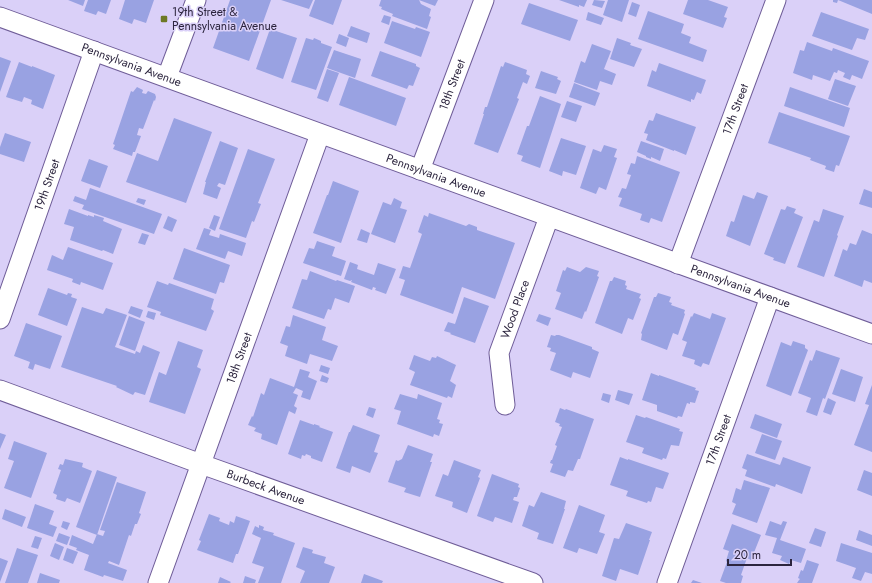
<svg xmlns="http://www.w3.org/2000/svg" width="872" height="583" viewBox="0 0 872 583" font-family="Jost,sans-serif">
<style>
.building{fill:#99a2e2}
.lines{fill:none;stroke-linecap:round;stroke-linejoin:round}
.minor-casing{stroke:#6f5d98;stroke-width:21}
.minor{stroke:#fff;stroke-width:19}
.poi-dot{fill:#6d7925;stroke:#dad0f8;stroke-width:1.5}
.labels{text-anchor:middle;stroke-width:3;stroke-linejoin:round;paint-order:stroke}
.poi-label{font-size:12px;fill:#2c253e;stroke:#dad0f8;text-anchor:start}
.street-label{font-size:12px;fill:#2c253e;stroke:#dad0f8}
</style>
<rect width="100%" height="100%" fill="#dad0f8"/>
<path class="building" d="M68,0H85L83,6Z
M88,0H111L106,14L98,11L96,15L84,11Z
M125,0H154L146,23L134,19L132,24L119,19Z
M230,0H271L249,61L213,48Z
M281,0H313L309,9Z
M315,0H342L333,25L309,16Z
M381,0H438L435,6L419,0L421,4L431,9L429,16L431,17L427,29L392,16L393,14L381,9L382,7L379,6Z
M559,0H587L584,7L579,5V7Z
M594,0L605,1L602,8L592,5Z
M608,0H629L622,22L603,15Z
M688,0H708L728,7L724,17L727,18L723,28L683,14Z
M833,0H872V14L838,0L837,3L833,2Z
M632,2L640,5L636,17L628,14Z
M529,3L578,20L570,41L521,24Z
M648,11L684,24L681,33L691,37L689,43L707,50L703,62L638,39Z
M588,12L604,18L601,25L586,20Z
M821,12L869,29L865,40L857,38L852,50L812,36Z
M384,15L391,17L389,25L381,22Z
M392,21L415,29L416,27L430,32L421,57L384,43Z
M351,26L370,33L367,43L347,36Z
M270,29L297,38L283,79L256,69Z
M339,34L349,38L346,47L336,43Z
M306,38L313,40L314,38L321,41V43L332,47L316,90L291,82Z
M617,38L631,43L630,45L642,49L634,67L610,59Z
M807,42L832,51L833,48L869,61L862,79L852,75L850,80L843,77L845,73L838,70L837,73L834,72L830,81L813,75L812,80L793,73L800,50L804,51Z
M592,44L611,51L604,69L616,74L612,85L600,81L597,90L574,82L581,61L585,63Z
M334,50L361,59L355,78L327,68Z
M380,51L416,64V66L420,68L413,86L409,85L407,89L371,76Z
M0,57L11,61L0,92Z
M19,62L32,67V66L55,75L43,109L31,104L32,100L24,97L22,102L6,97Z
M505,62L527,70L526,74L530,76L527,84L523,82L517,98L519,99L498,153L474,144L484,114H483L485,107H487L501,66L503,67Z
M659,63L706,80L701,94L697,92L694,100L691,99V102L647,86L652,70L656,72Z
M327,69L339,73L328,102L317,98Z
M541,71L558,77L557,79L561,81L556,94L535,88Z
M349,77L406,98L396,126L339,105Z
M835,79L856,86L848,106L828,99Z
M574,83L600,93L595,106L569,97Z
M137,87L143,90L142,93L146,94L148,91L155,94L156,97L155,101L154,100L143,129L139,128L137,135L141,136L135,152H133L132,156L113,149L115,145L113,144L131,91L133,92Z
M790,87L850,108L844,127L784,106Z
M540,96L561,104L540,168L521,161L523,156L517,154L527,126H529Z
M567,101L582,106L576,122L561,117Z
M779,112L850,136L839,166L836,165L834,172L825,169L826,166L810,160L811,158L768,143Z
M656,113L696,127L686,155L674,150V151L646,140L648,134L644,133L649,120L653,121Z
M174,118L212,132L186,203L126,182L137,153L158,161Z
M5,133L31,142L24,162L0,154V147Z
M561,138L586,146L576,175L563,171L562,176L549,171Z
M220,141L238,148L225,185L219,183L217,186L221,188L217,199L203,194L206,182H205Z
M641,141L664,149L660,161L651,157V159L646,157V156L637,152Z
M604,145L617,149L614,157L617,158L606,190L599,187L596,194L580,188L593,149L601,152Z
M248,149L275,159L258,203L261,204L254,222L252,221L246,238L219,229Z
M637,156L680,172L662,222L651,218L649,223L640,220L642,214L619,206L622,198L618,197L622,188L626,189L631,175L627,174L631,163L635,164Z
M89,159L108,166L100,188L81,181Z
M333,181L359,191L341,243L313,233L327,195H328Z
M90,188L162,214L154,234L82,209L84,205L73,201L75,196L86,200Z
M864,189L872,192V208L859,204Z
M757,192L768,196L750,246L726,236L731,221L734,222L743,195L754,199Z
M138,198L146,200L144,205L136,202Z
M394,198L402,202L400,208L407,210L395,243L371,234L383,202L391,205Z
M787,206L796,209L794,213L803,217L785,264L773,260L774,258L764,254L781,209L785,210Z
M69,209L88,216V215L94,217V215L104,218L103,221L122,229L113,254L103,250L102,251L70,240L74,227L64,224Z
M823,209L844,216L837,235L838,236L824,277L797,267L814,220L819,222Z
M429,213L466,226L469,224L477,227V230L515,243L495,299L462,287L453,314L400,295L405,280L399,278L403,266L410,268L422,234L418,232L424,215L428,217Z
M214,215L220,217L215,231L209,228Z
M168,216L177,220L172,232L163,228Z
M204,228L211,230L209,235L219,238L220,234L246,243L242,256L228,251L225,259L196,249Z
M361,229L370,233L367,243L357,240Z
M862,230L872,234V283L864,280L862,287L834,276L843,249L847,251L850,243L856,245Z
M142,233L149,235L145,245L138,243Z
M317,241L335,247L332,256L346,261L341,276L303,263L309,248L314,249Z
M68,247L113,263L103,290L81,282L80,285L72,282L73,279L47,270L52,255L63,260Z
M184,248L230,265L224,283L220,282L216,294L173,279Z
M350,262L358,265L357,269L374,275L378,263L396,269L386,294L375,290L376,288L373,287L372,290L351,282L352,280L350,281L344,279Z
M567,267L580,272L586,267L599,271L597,276L599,277L586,312L585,311L582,319L555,309L561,293L556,291L563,270L565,271Z
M310,271L336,281L337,280L355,286L349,303L335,298L331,310L328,309L324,319L292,308L302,279L307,280Z
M614,277L626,281L625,285L627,286L626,289L641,294L639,298L641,299L633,320L628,318L622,334L595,323L610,281H612Z
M157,281L168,285L169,283L214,299L211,309L214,311L206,331L160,315L161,312L147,307Z
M48,288L67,295L68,293L72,294L71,297L77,299L67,326L38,315Z
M658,293L671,297L669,302L672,303L671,305L685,310L684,313L685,314L678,335L673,333L667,350L641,340L642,334L641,333L654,297H656Z
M464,297L489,306L475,343L450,334L451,333L444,331L448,322L455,324Z
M131,306L143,310L140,318L128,313Z
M82,307L103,314L106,308L127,315L115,347L135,354L136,351L140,353L143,345L160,352L145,395L135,392L133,395L116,387L117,386L61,367Z
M148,311L156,313L154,320L146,317Z
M694,313L710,319L712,313L726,318L709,365L703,363L701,367L694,364L695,360L682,356L687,342L682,340L691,316L692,317Z
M539,314L551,318L548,326L536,321Z
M293,315L326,327L322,340L338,346L332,361L310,354L307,364L285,356L288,346L280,343L286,326L290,327Z
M129,316L145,322L135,351L119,345Z
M26,323L62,336L50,369L35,364L33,370L28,368L30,362L14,356Z
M551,335L555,336L556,335H559L592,347V349L599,352L590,378L573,372L571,378L550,370L556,353L550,351L551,348L547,347Z
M178,341L203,350L197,367L201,369L185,414L149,402L159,372L166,375Z
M793,341L805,345V348L808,350L791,396L766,386L781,342L791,346Z
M816,350L840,358L825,399L823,398L817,416L806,412L811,398L798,393L810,360L812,361Z
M414,355L430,361L432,357L436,358L437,356L456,365L450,381L456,385L452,398L448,396L447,398L410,385L415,372L409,369Z
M321,365L330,368L328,374L319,371Z
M300,369L310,372L308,377L317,381L310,400L301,397L303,391L296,388L293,393L298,395L294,406L297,408L295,414L289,411L277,445L261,439L262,434L254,431L256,428L248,425L252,416L253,417L261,393L264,395L270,378L294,387Z
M841,369L863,377L855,402L832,394Z
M651,373L659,376V375L696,388L695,390L699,391L695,403L690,402V404L687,403L682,417L678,416L677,418L657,411V405L642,400Z
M322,375L329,378L327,383L320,381Z
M872,385V452L854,445L869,405L865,404Z
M618,390L633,394L629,405L615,400Z
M603,393L611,395L609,403L601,400Z
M400,394L417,399L418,394L442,403L437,419L440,420L439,423L443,424L439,436L434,434L433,437L397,424L401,411L394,409Z
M828,398L836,402L831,415L823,412Z
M369,407L376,409L373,418L366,415Z
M560,408L565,410L566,409L594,419L580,459H578L573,471L568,470L565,477L550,472L553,464L550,463L551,460H552L557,446L555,445L562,427L559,426L560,424L555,422Z
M755,414L782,424L777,438L750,428Z
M636,415L645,418L646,417L680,429L679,431L683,432L679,446L671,445L666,459L663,458L662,460L642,453L644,448L626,442Z
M300,420L314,425V424L320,426L319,427L333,432L322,462L311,458V456L306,454L305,456L302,455L301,459L288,454Z
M353,425L380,435L374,452L378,453L370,473L352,466L350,473L336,468L349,432H350Z
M0,433L6,435L0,449Z
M762,434L782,441L775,460L755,453Z
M14,441L47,453L31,498L4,488L14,461L8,459Z
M408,445L433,454L430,462H432L420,497L404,492L406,488L388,482L396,460L398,461L402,459Z
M747,454L780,465L783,457L811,467L802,494L776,484L775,487L745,476L747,470L742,468Z
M620,457L628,460V459L669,473L663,489L656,487L651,502L648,501L647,503L626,496L628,491L610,485Z
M65,459L83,463L82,467L92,471L80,503L67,498L65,502L56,499L57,495L53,493L61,470L58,469L60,464L63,465Z
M454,460L481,470L478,477L480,478L467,513L452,507L453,502L435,496L443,474L448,476Z
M97,470L117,477L97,535L76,527Z
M864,470L872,473V496L857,490Z
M492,474L519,484L518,487L520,488L517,497H514L513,500L519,502L512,523L495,517L493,522L477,516Z
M744,480L770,488L757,523L732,514L736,504L732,502L736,488L741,490Z
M117,482L146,492L139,513L141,514L137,524H135L131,536L129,535L119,565L109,561L108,563L127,570L123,581L104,575L103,577L84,570L89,555L76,550L77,548L69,545L72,535L93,544L97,534L103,536L105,531L100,530Z
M541,492L566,501L564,509H565L553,544L537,539L539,533L522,526L529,505L534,507Z
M35,504L54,511L49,524L57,527L53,537L27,528Z
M579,505L605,515L599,532L605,534L597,554L579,548L577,553L563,548Z
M5,509L26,517L22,527L2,519Z
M209,514L220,518L219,521L229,525L230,521L234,523L236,516L250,521L238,554H236L233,563L197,550L201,541L199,540Z
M63,521L70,523L67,530L61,527Z
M770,521L781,525L783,521L787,522L780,540L806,549L801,563L791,560L789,564L780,560L782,556L772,553L777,538L765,535Z
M626,523L652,532L649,540H650L638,575L620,569L616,581L602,576L614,538L619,539Z
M732,524L761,535L751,560L747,558L741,575L743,576L741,583H726L720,581L727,562L726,561L729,551L723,549Z
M259,525L264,527L263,530L274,533L273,535L295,543L281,583H258L264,567L252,563L261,538L252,534L255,526L259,528Z
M815,528L826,532L821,547L809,543Z
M859,530L872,535V546L856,540Z
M59,533L70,537L67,545L56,541Z
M35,536L42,538L38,549L31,547Z
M55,543L64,547L59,560L50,556Z
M841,543L872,553V574L865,572L861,581L852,578L856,568L836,561Z
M303,547L313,550L312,553L326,557L324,563L335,567L329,583H300L305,571L296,567Z
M17,548L38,555L28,583H5Z
M67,548L78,552L73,564L63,560Z
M0,558L8,561L0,582Z
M807,560L819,564L812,583H797L799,580L800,579L798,578L801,570L803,571Z
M40,573L60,580L59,583H37Z
M364,574L383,581L382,583H361Z
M245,576L256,580L255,583H243Z
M220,577L231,582L230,583H218Z
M693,580L702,583H691Z"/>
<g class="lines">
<defs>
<g id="minor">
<path id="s1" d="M0,17L872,334"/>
<path d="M167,77L196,0"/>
<path id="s2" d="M420,170L484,0"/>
<path id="s3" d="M678,264L776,0"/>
<path id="s4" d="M0,319L94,51"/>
<path id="s5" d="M0,390L201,464L533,583"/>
<path id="s6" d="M505,405L499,353L549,217"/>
<path id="s7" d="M158,583L320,134"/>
<path id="s8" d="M667,583L770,297"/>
</g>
</defs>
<use href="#minor" class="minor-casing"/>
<use href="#minor" class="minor"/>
</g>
<rect class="poi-dot" x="160" y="15" width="8" height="8" rx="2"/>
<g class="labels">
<g class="poi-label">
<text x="172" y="16">19th Street &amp;<tspan x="172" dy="14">Pennsylvania Avenue</tspan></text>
</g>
<g class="street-label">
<text dy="4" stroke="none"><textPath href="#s1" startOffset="140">Pennsylvania Avenue</textPath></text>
<text dy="4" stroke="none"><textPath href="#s2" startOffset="91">18th Street</textPath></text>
<text dy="4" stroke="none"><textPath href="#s3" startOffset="165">17th Street</textPath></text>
<text dy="4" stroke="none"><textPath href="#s1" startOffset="464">Pennsylvania Avenue</textPath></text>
<text dy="4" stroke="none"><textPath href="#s4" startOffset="142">19th Street</textPath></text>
<text dy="4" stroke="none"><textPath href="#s1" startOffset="788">Pennsylvania Avenue</textPath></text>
<text dy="4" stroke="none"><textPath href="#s6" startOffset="99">Wood Place</textPath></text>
<text dy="4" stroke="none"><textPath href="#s7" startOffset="239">18th Street</textPath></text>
<text dy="4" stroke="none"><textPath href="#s8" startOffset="152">17th Street</textPath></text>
<text dy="4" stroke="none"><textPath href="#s5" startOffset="283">Burbeck Avenue</textPath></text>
</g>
</g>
<path d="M728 559v6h63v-6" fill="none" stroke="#2c253e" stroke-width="2"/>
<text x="734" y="559" font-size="12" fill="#2c253e" stroke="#dad0f8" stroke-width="3" paint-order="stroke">20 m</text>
</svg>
